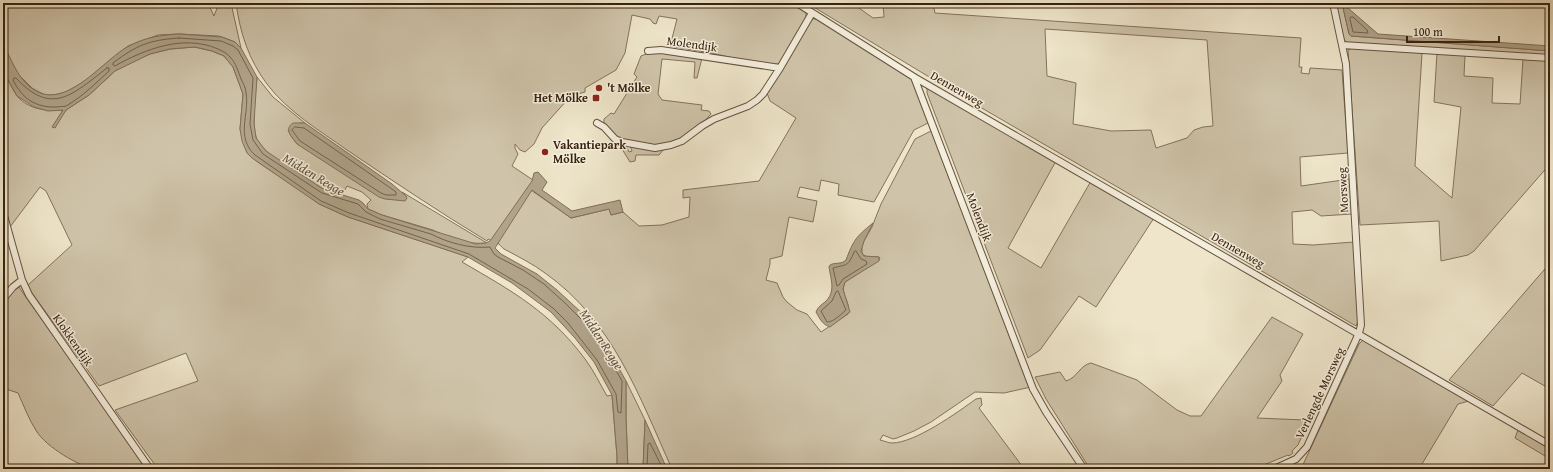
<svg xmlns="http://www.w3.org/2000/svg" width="1553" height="472" viewBox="0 0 1553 472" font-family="'Gentium Book Plus',serif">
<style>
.green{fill:#cfc4aa;stroke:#83735c;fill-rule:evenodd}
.water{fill:#b0a38a;stroke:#806f58}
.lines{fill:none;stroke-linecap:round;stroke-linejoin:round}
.shore{stroke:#74624c;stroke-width:1}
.minor-casing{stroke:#65533d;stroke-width:8}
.minor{stroke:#f4eedd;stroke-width:6}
.poi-dot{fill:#8f2418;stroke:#f4eedd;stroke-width:1.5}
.labels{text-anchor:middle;stroke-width:3;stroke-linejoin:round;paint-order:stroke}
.street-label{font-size:12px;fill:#37220e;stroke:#f4eedd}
.poi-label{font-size:12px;font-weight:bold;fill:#37220e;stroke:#f4eedd;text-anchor:start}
.water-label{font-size:13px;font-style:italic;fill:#614f39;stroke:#f4eedd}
</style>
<rect width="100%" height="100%" fill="#eee5ca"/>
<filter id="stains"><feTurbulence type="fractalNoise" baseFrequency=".005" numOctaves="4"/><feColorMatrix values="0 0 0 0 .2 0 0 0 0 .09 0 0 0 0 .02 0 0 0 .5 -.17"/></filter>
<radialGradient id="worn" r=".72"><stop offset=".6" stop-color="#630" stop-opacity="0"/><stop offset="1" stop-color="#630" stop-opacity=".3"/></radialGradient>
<path class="green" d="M3,3H208L214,16L219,3H231L241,48L235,42L219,36L179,34L158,35L128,46L85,81L66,92L54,95H45L32,88L16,72L3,44Z
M236,3H792L806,12V18L779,64L765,65L711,53L670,46L677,19L659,16L656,24L653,23L650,19L632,15L625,53L616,70L585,88V92L578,94L568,99L542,128L534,144L525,152L520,150L515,144V148L518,154L512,166L533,180L528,188L571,218L609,209L611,215L623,212L639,226L662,225L689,217L690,197L683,198V190L759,181L796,118L770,101L767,93L811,19H817L907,74L913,80L930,122L914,130L874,202L838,195L839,184L821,180L819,191L800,187L797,197L817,201L813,222L789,217L782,256L770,259V264L766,280L777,283L783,297L787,302L797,310L807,314L821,332L848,314C852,302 839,295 845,282L880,259L879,257H867L862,254V246L864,241L872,227L881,204L915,139L933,130L1031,387L1004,393L975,392L931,422L914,431L897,438L893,439L883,435L880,440C884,441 889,443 892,443C915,443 958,412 976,399L981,398L982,405L979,408L1022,466L1018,469H672C639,396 613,321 545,273C533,264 519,257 506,250C503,249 501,246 499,244C496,242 492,241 488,239L487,241C439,212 393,181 347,150C319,130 288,112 267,84C249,60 240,33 236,3Z
M807,3H852L873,18L884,17L883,3H933L935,13L1301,38L1299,67H1302L1301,73L1309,74L1310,68L1342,70L1348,153L1300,157L1301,186L1350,179L1352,214L1321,216L1312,210L1292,212L1293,244L1313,245L1354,242L1358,321L1356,326L944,86ZM1045,29L1207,40L1213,126L1203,127L1194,130L1187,138L1156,148L1151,130L1111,131L1073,124L1076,83L1047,76Z
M1336,3H1342L1349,34L1351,36L1550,51V57L1349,44L1343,39Z
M194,47L212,51L224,56L233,67L243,94L240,129L247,153L259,163L311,197L319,204L348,217L468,257L462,262C512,291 550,312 585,359C594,371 600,384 607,396L612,395L617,456V469H158L115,410L198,381L186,353L99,386L27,286L72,245L46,191L40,187L10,227L3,200V71C8,79 12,89 17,96C29,110 47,111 63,110L53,127L66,110L89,95L115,71L124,65L150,54L170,49Z
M1352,48L1422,53L1415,166L1452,198L1461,107L1434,102L1437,53L1465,55L1464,76L1493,78L1492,103L1520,104L1523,59L1550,61V164L1474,251L1468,255L1441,261L1439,221L1360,225L1348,50Z
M654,51L702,58L697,78H694L695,62L662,59L658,94L662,100L702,105L701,110L709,111L711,114L702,124L678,140L655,146L618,138L604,123V119L611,113L614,114L637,77L634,74L641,56Z
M257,77L273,97L305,123H300L288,130L291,136L297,144L406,196L402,192L487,243C469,245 448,238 433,230L382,215L368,209L367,204L371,200L362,192L347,186L342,195L323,189C305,177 266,158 257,139C251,128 256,90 257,77Z
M927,86L1056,161L1008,248L1041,268L1091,181L1154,218L1096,307L1079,296L1040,350L1028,358L927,93Z
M630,146L664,149L659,155H636L635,161L630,162L622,149L627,147L629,152L632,151Z
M1550,263V389L1522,373L1493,406L1449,380Z
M19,287L23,293L148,469C131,469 111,471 95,469C78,466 47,447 37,432C29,420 24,406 18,393L3,388V305L12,292Z
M1272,317L1303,334L1280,375L1282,381L1257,418L1304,420L1307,425L1298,445L1292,451L1293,453L1289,456L1288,455L1254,469H1090L1046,399L1035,377L1060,372L1066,381C1077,378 1080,365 1091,363L1137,380L1177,410L1190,416H1201Z
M1364,339L1469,401L1458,404L1419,469H1301L1359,344Z
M626,381L645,420L643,469H628L626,418Z
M1518,430L1550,449V459L1515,438Z"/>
<path class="water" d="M1342,3H1347L1348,8L1378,34L1550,46V51L1351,36L1349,34Z
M179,34L222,37L235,42L241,48L257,77L254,123L256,138L266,151L323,189L359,200L363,203L368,209L382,215L476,244L486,243L490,241L532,181L534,173L538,172L547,182L542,190L572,211L620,200L623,212L611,215L609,209L571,218L532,190L495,248L501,254L537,274L557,290L583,314L605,343L626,381V418L628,469H617V456L612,395L594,362L575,338L551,312L512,283L468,257L348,217L319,204L252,158L247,153L242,141L240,129L243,94L233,67L224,56L212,51L195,47L170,49L150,54L115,71L89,95L66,110L55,128L52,127L63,110L48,111L34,107L17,96L3,71V44C12,60 16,75 30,87C64,115 102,60 129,46C146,37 161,35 179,34Z
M293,123H305L392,184L406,196L407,198L405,201L385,199L379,197L297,144C291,136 284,129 293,123Z
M873,223L864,241L861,251L864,256L879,257V261L845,282L843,289L850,312L830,327C822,324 820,319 816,312C818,307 821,305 825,302C836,292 831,280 829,267L830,265C835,262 841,265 846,260C854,239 856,237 873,223Z
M645,420L667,469H643Z"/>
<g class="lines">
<path class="shore" d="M1351,17H1353L1367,30L1368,33L1353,32L1350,19Z
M179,38L221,41L233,46L238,50L253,78L250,124L253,140L263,154L322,193L358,204L366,212L380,219L431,234C448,243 471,249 490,247L494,254L498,257L523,270L544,284L565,303L590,328L602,345L622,381L621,413L618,412L616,394L597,360L568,323L554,309L528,289L469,254L349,213L321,201L255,155C235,137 250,113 246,93C246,88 243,83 241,79C238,71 236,63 230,57C227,53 222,51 218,49C184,34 145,49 115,66L113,65V63C137,45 149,40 179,38Z
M107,68H109V71C96,83 82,97 66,106C63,107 60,106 57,107C35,108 22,98 13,80L14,78H16C52,117 73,94 107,68Z
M295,127L304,128L389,187L396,192V195H386L381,193L300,141L292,130Z
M856,251L861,259L866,261L867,264L843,279L839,285L837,286L833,268C847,264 848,267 854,252Z
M838,291L846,310C841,314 834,322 827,322L821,311L832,301L836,292Z
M647,469L648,444L650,443L663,469"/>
<defs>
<path id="minor" d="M797,3L914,77L1550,445
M1342,45L1550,58
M648,51L661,50L780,68
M914,77L1033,389L1046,412L1084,469
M597,123L604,127L615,139L622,142L655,148L671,145L682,141L702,126L714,119L748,106L757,100L763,94L780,68L812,13
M3,212L22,280L29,295L150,469
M3,299L13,287L22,280
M1274,469L1296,459L1307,447L1359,333L1361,325L1346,64L1333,3"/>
</defs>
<use href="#minor" class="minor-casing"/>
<use href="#minor" class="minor"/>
</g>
<g class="poi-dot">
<circle cx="599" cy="88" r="4"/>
<rect x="592" y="94" width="8" height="8" rx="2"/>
<circle cx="545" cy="152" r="4"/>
</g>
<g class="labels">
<g class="street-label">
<text transform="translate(692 44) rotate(8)" y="4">Molendijk</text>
<text transform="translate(957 89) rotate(30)" y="4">Dennenweg</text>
<text transform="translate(1343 190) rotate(-93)" y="4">Morsweg</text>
<text transform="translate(979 217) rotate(69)" y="4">Molendijk</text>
<text transform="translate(1238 250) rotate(30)" y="4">Dennenweg</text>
<text transform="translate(73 340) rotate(55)" y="4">Klokkendijk</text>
<text transform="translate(1320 393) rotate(-65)" y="4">Verlengde Morsweg</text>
</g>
<g class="poi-label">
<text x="607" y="92">'t Mölke</text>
<text x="588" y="102" text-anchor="end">Het Mölke</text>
<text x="553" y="149">Vakantiepark<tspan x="553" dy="14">Mölke</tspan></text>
</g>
<g class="water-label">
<text transform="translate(314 174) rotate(31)" y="5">Midden Regge</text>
<text transform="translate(602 339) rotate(57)" y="5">Midden Regge</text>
</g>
</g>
<rect width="1553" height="472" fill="none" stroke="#eee5ca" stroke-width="16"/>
<rect x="4" y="4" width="1545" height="464" fill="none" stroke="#37220e" stroke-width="2"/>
<rect x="8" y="8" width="1537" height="456" fill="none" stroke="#37220e"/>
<path d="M1407 36v6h92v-6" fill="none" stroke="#37220e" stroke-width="2"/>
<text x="1413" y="36" font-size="12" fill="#37220e" stroke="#f4eedd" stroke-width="3" paint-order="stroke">100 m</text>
<rect width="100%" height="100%" filter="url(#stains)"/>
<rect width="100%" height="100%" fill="url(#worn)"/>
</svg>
